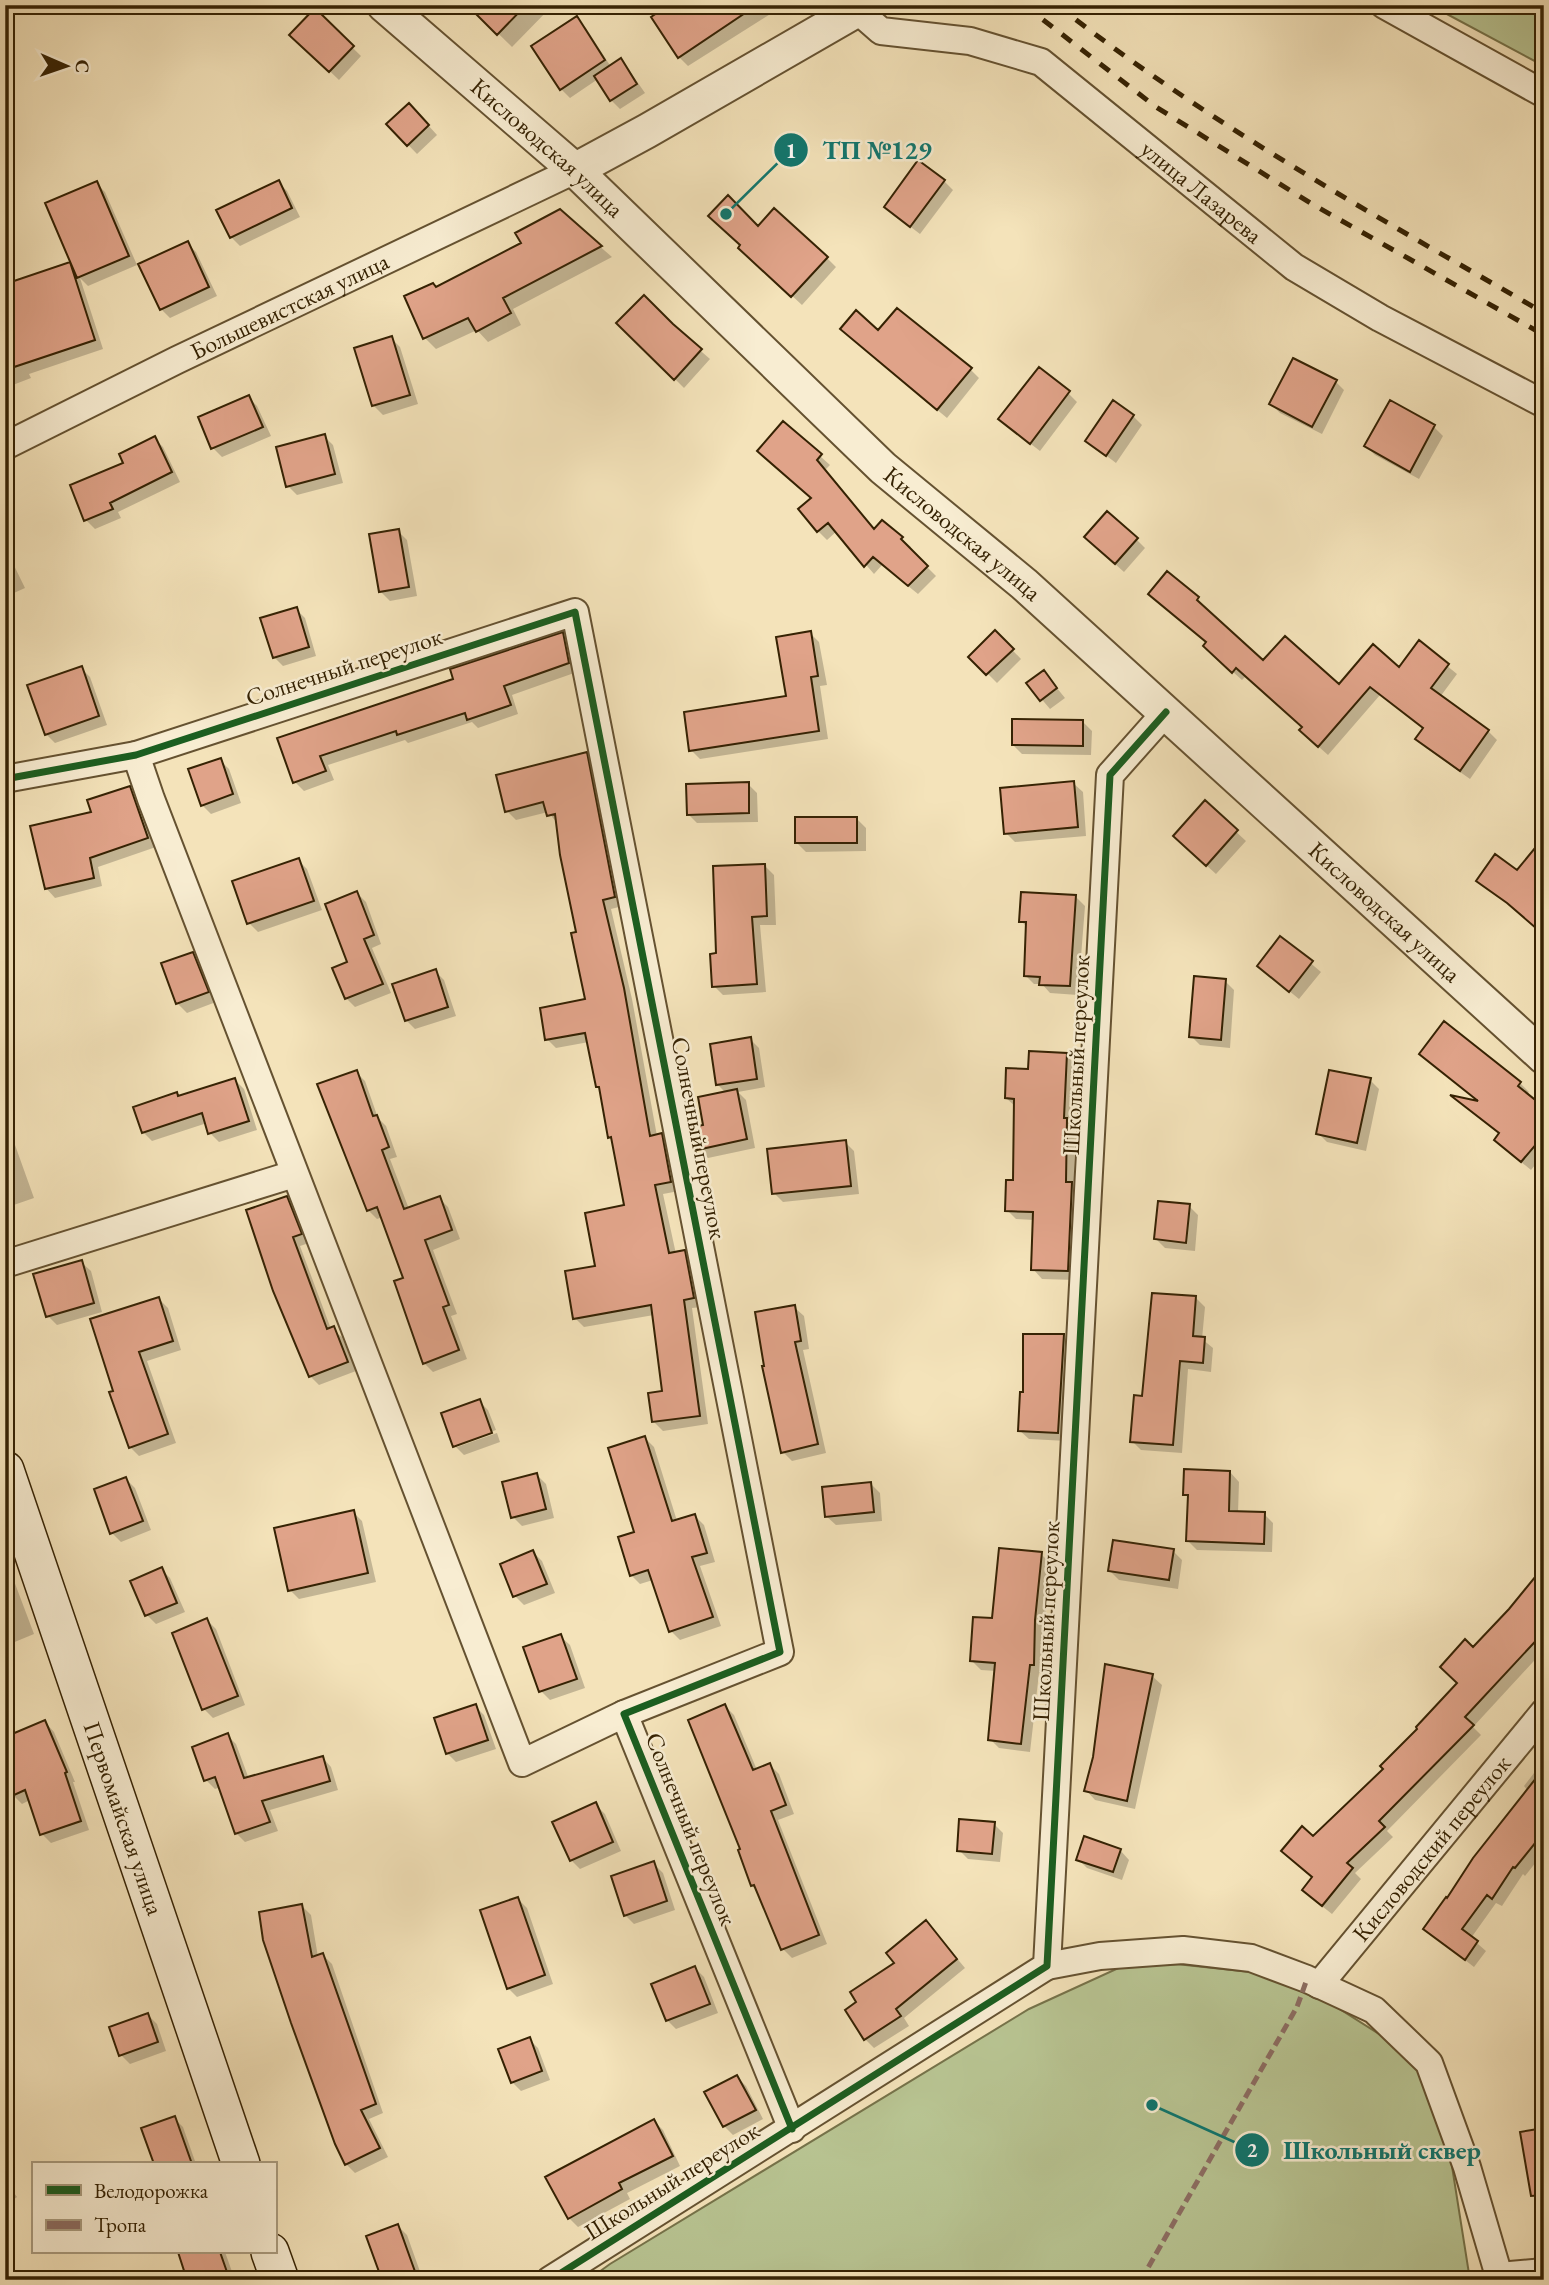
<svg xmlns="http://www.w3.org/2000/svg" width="1549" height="2285" viewBox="0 0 1549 2285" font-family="'EB Garamond',serif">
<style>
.green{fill:#b8c492;stroke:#76734a;stroke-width:2}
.shadow{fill:#0003}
.building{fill:#e0a389;stroke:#352203;stroke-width:2}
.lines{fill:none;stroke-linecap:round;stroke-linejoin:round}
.minor-casing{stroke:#655231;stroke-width:30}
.tertiary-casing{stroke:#655231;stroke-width:37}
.secondary-casing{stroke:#352203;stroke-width:40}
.minor{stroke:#f8edd2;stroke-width:26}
.tertiary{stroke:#f8edd2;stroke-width:33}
.secondary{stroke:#f8edd2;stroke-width:37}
.rail{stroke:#352203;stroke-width:5;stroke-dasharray:12 12;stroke-linecap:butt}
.quiet{stroke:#8d6e63;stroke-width:5;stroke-dasharray:10 5;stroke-linecap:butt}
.cycleway-casing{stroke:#f8edd2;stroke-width:11}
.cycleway{stroke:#1b5e20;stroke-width:7}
.labels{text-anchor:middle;stroke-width:5;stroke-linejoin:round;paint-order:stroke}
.street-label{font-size:24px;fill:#352203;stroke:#f8edd2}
.leader{fill:none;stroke:#0f766e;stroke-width:2.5}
.callout-dot{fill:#0f766e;stroke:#f8edd2;stroke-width:2.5}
.mark-label{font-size:21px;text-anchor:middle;font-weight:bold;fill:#fff}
.callout-label{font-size:26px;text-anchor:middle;font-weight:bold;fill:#0f766e;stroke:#f8edd2;stroke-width:5;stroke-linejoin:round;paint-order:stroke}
</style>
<rect width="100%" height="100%" fill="#f4e3ba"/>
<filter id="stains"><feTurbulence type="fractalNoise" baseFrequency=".00286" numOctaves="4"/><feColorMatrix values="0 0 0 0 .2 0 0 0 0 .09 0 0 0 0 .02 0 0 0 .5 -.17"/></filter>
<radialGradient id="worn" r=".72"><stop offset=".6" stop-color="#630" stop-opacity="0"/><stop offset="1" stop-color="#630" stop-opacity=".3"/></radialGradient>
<path class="green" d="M1430,5H1544V66Z
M1176,1964L1251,1972L1319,1996L1387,2039L1425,2076L1448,2141L1470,2280H588L610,2264L1029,2009L1125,1965Z"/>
<path class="shadow" d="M469,5H553L512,47Z
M690,5H767L772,13L688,66L679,57L653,18Z
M315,11L361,56L339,80L292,35Z
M577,19L586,28L611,67L620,61L629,70L645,93L620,109L611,100L598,79L570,98L561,89Z
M418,114L437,135L417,154L388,124Z
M944,181L953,190L920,234L895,215Z
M278,182L287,191L300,217L240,246L231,237Z
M96,183L105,192L137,265L88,286L80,278L103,349L29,374L31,378L5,388V318L69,264L76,271Z
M560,212L612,257L513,309L521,325L488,342L477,330L436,349L425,338L437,289L523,244Z
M758,228L827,258L836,267L802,305L750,257Z
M187,243L196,252L217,296L170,318L161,309Z
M619,323L673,327L710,359L684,388Z
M878,332L970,369L979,378L947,418L851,338Z
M391,338L400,347L418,404L383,415L374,406L356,349Z
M1335,381L1344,390L1322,434L1280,413L1271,404Z
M1068,393L1077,402L1040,451L1010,428Z
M248,397L257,406L271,436L222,457L213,448Z
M1390,402L1434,427L1443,436L1419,479L1375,455L1366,446Z
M1133,416L1142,425L1116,463L1087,441Z
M783,423L830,465L825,470L875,531L883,522L911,547L909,549L936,576L918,594L882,565L874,574L837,531L827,540L818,531L813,499Z
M324,436L333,445L343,483L297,495L288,486Z
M154,438L163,447L180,482L118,512L121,518L95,529L86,520L126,464Z
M398,531L407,540L417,596L390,601L381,592Z
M1137,540L1145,548L1124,572L1095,546Z
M5,547L25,588L5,597Z
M1197,599L1206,608L1205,609L1263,663L1339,686L1399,669L1419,643L1457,674L1440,697L1488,731L1497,740L1470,779L1426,748L1417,739L1424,729L1380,695L1328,755L1310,739L1304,727L1246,676L1242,680L1214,655L1208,643L1160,602Z
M296,609L305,618L316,656L283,666L274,657Z
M995,632L1021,659L997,683L971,657Z
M810,633L819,642L827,685L820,686L828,739L700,759L691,750L789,698Z
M563,634L571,643L577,672L512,695L518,714L478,728L472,722L408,743L405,740L328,765L334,780L304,791L295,782L279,739L456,680Z
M81,668L90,677L107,725L55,743L46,734Z
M1044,672L1065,698L1050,709L1028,683Z
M1083,722L1092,731L1091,755L1022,754L1013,745Z
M586,754L595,763L623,906L611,909L632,999L657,1136L661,1135L670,1144L679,1191L663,1194L676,1254L684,1252L693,1261L702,1307L692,1308L708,1424L663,1431L654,1422L664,1393L654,1315L584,1327L575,1318L626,1207L613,1140L610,1137L589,1042L556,1048L547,1039L587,1001L558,824L548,812L516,820L507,811Z
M220,760L229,769L241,803L211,814L202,805Z
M1073,783L1083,792L1086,836L1015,842L1006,833Z
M748,784L757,793L758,822L697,823L688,814Z
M129,788L138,797L156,847L98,867L102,886L55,898L46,888L93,813Z
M1205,803L1246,841L1216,874L1184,845Z
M857,819L866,828V851L806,852L797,843Z
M298,860L307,869L322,910L258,932L249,923Z
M765,866L774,875L776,925H760L766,992L723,995L714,986L718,955Z
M357,893L366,902L381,944L372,948L391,993L355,1007L346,998Z
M1076,897L1085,906L1078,995L1050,993L1042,984H1034L1025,975L1028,928L1021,921Z
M1281,938L1321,972L1299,999L1268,974Z
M192,954L201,963L216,1002L187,1013L178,1004L164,964Z
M435,971L444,980L456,1016L415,1029L406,1020Z
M1225,981L1234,990L1230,1048L1200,1045L1191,1036Z
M750,1039L759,1048L765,1087L738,1092L746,1100L755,1148L708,1158L699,1149L705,1127L726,1093L718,1085Z
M1066,1055L1075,1064L1073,1126L1075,1128L1074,1187L1080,1193L1076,1280L1042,1279L1033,1269L1034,1220L1016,1219L1007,1210L1015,1182L1016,1107L1006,1098Z
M356,1072L365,1081L378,1118L386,1126L397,1157L390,1159L409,1209L439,1198L448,1207L460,1239L433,1250L457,1314L451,1316L467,1359L433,1372L424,1363L405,1279L383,1217L377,1219L368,1210Z
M235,1080L244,1089L257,1130L219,1142L210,1133L207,1123L152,1141L143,1132L177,1094L180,1097Z
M1370,1080L1379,1089L1366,1151L1327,1142L1318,1133Z
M1520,1083L1529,1092L1526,1095L1544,1109V1154L1531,1170L1505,1149L1501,1134L1455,1098L1482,1103Z
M5,1094L11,1109L5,1111Z
M5,1117L34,1198L5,1208Z
M845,1142L854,1151L859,1194L783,1202L774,1193Z
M287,1198L296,1208L309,1243L300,1246L331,1329L342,1337L356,1371L319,1385L310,1376Z
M1189,1206L1198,1215L1195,1251L1165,1248L1156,1239Z
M81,1262L91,1271L102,1312L57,1325L48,1316Z
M1196,1298L1205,1307L1202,1339L1213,1348L1211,1372L1188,1369L1182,1453L1141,1450L1132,1441L1143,1398Z
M159,1299L168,1308L181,1350L147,1361L176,1443L139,1456L130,1447L116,1392Z
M794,1307L804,1316L809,1349L803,1350L826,1453L792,1461L783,1452Z
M1063,1336L1072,1345L1067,1441L1029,1439L1019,1430L1025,1394Z
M479,1401L488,1410L496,1430L457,1444V1447L497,1433L500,1442L464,1455L455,1446Z
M645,1438L654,1447L677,1521L695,1516L704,1525L715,1562L700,1566L721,1626L680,1640L671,1631L653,1580L640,1584L631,1575Z
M1230,1472L1239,1482L1238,1513L1264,1514L1273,1523L1272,1552L1197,1550L1188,1541L1190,1499L1185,1494Z
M537,1475L546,1484L554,1518L522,1526L513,1517Z
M126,1479L135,1488L151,1530L121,1542L112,1533Z
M871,1484L880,1493L882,1521L836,1525L826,1516Z
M353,1512L362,1521L376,1582L299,1599L290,1590Z
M1173,1551L1182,1560L1178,1589L1119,1580L1110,1571Z
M533,1552L542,1561L555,1593L524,1605L515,1596L502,1565Z
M1041,1554L1050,1563L1044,1630L1043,1674L1039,1673L1030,1752L999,1748L990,1739L996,1671L981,1670L972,1661L993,1620Z
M5,1557L34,1634L5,1646Z
M161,1569L170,1578L185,1612L156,1624L147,1615L133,1582Z
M1544,1576V1650L1473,1727L1481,1735L1387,1831L1393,1837L1355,1873L1361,1879L1332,1914L1313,1899V1838L1385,1770L1459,1683L1474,1649Z
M207,1620L216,1629L245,1705L213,1718L204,1709Z
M560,1636L570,1645L585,1688L550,1700L541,1691Z
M1152,1676L1162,1685L1135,1809L1095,1800L1086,1790Z
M475,1706L484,1715L496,1749L456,1762L447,1753Z
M725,1706L734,1715L757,1770L770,1765L779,1774L794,1814L778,1820L827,1944L792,1958L783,1949L759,1892L752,1886L740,1851L742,1850Z
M45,1722L54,1732L75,1782H73L89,1830L51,1843L42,1834L30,1800L22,1804L13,1795Z
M227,1735L236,1744L249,1779L322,1757L331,1767L338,1790L270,1810L278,1831L245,1842L236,1833L221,1787L215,1789L206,1780Z
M1544,1760V1852L1525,1876L1523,1874L1502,1906L1496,1903L1471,1938L1486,1951L1474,1967L1425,1929L1528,1791L1524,1786Z
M596,1805L605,1814L621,1851L580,1869L571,1860Z
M994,1824L1003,1833L1000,1862L968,1859L959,1850Z
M1120,1850L1129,1860L1122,1880L1087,1868L1078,1859Z
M654,1864L663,1873L675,1910L634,1924L625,1915Z
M518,1899L527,1908L553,1984L517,1997L508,1988Z
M302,1906L311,1915L318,1957L323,1955L332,1964L383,2113L369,2119L388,2157L355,2173L346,2164Z
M935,1932L965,1968L904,2018L909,2026L874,2048L865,2039L847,2010L859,2003L896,1963Z
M695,1968L704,1977L718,2013L676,2029L667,2020Z
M148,2015L157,2024L166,2051L130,2064L121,2055Z
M529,2039L538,2048L550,2080L521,2091L512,2082Z
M737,2077L746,2086L763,2119L733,2135L724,2126Z
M174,2118L183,2127L196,2164H156L143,2129Z
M654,2121L663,2130L680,2166L627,2193L630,2199L578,2227L569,2218Z
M5,2180L17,2197L5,2206Z
M398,2226L407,2235L423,2280H384Z
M180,2252H225L235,2280H189Z"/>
<path class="building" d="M467,5H526L497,35Z
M669,5H757L678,58L651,17Z
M315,8L354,46L329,72L289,35Z
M577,16L605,60L560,90L531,46Z
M621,58L637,84L610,101L594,76Z
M409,103L429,125L407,146L386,124Z
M918,160L945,180L910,227L884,207Z
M279,180L292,208L230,238L216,210Z
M97,181L129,256L77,278L45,203Z
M728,195L758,226L774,208L828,257L791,297L738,248L740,245L708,216Z
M560,209L602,246L503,298L511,313L476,332L468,318L423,339L404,296L433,283L436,287L521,243L515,233Z
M188,241L209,287L160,310L138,264Z
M70,262L95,340L5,370V284Z
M644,295L673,324L702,349L674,380L616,323Z
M897,308L972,368L937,410L840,329L856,310L878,330Z
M392,336L410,395L372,406L354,348Z
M1293,358L1337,380L1312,427L1269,404Z
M1039,367L1070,391L1030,444L998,419Z
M249,395L263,427L211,449L198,417Z
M1113,400L1134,415L1106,456L1085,441Z
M1390,400L1435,425L1410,472L1364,446Z
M783,421L822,454L817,460L874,529L882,520L903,537L901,539L928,566L908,586L873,557L864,567L828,523L817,532L798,509L811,498L757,451Z
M325,434L335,474L286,487L276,447Z
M155,436L172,472L110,503L113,509L84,521L70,485L123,463L119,454Z
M1107,511L1138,538L1115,564L1084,537Z
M399,529L409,587L379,592L369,534Z
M1167,571L1199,597L1197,600L1263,660L1285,636L1339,684L1373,644L1399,667L1419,640L1449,664L1431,688L1489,730L1460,771L1415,739L1423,728L1370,687L1318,747L1299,730L1302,727L1236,668L1232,673L1203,646L1206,642L1148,594Z
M297,607L309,647L273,658L260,618Z
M995,630L1014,649L986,675L968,657Z
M811,631L818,676L811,677L819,731L689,751L684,712L786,696L776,637Z
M563,632L569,663L504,686L511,705L467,720L465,713L397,735L396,731L320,756L326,771L293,783L277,738L453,679L450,669Z
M82,666L99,716L45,735L27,685Z
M1044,670L1057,688L1040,701L1026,683Z
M1012,719L1083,720V746L1012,745Z
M587,752L615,897L603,900L624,988L650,1136L662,1133L671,1182L655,1185L669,1253L685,1250L694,1298L684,1300L700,1416L652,1422L648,1393L662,1391L651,1305L573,1319L565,1271L595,1266L585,1213L624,1205L611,1137L608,1138L599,1087H596L585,1033L545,1040L540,1008L585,999L571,933L576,932L560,855L555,814L547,816L543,802L505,812L496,775Z
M221,758L233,794L201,806L188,769Z
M1074,781L1078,827L1004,834L1000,788Z
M749,782V813L687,815L686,784Z
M130,786L148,838L90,858L94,878L45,889L30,826L91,812L87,800Z
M1205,800L1238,830L1206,866L1173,836Z
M795,817H857V843H795Z
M1544,837V935L1507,903L1476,881L1495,854L1517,870Z
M299,858L314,901L247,924L232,881Z
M765,864L767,916L752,917L757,984L712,987L710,954L716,953L713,866Z
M357,891L374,935L364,939L383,984L345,999L332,968L347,962L325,904Z
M1021,892L1076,895L1070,986L1039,985L1040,977L1024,976L1026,922H1019Z
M1280,936L1313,961L1289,992L1257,966Z
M193,952L209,992L176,1004L161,963Z
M436,969L448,1007L405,1021L392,984Z
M1194,976L1226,979L1221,1040L1189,1037Z
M1444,1021L1521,1082L1518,1086L1544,1107V1135L1521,1162L1494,1140L1499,1133L1450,1095L1478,1101L1419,1054Z
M751,1037L757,1079L716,1085L710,1044Z
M1029,1051L1067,1053L1064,1118H1067L1066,1182H1072L1068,1271L1031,1270L1033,1212L1005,1211L1006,1180H1013L1014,1099L1005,1098L1006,1068L1028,1069Z
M357,1070L373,1116L377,1115L389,1147L382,1150L404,1209L440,1196L452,1230L425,1240L449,1305L443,1307L459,1350L423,1364L394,1281L403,1278L377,1207L367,1211L317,1084Z
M1329,1070L1371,1078L1357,1143L1316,1134Z
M235,1078L249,1121L208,1134L202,1113L142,1133L133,1107L177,1092L178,1096Z
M737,1089L747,1139L697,1150L693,1127L703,1125L698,1097Z
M846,1140L851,1186L772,1194L767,1149Z
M287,1196L302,1234L293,1237L327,1329L334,1326L348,1362L309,1377L273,1291L246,1210Z
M1158,1201L1190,1204L1186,1243L1154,1239Z
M82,1260L94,1303L46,1317L33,1274Z
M1152,1293L1196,1296L1193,1336L1205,1337L1203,1363L1180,1361L1173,1445L1130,1442L1134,1395L1142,1396Z
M159,1297L173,1341L139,1352L168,1434L129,1448L109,1392L113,1391L90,1319Z
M795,1305L801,1341L795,1342L818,1444L781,1453L762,1366H764L755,1312Z
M1023,1334H1064L1058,1433L1018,1431L1020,1392H1023Z
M480,1399L492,1433L453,1447L441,1413Z
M645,1436L672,1521L695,1514L707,1553L692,1557L713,1617L669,1632L648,1570L630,1576L618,1537L634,1532L608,1448Z
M1184,1469L1230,1471L1229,1511L1265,1512L1264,1544L1186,1541L1188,1495H1183Z
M537,1473L546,1509L511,1518L502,1482Z
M126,1477L143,1521L110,1534L94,1489Z
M871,1482L874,1512L825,1517L822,1487Z
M354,1510L368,1573L288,1591L274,1528Z
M1113,1540L1174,1549L1169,1580L1108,1571Z
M999,1548L1042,1552L1035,1620L1034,1665H1030L1021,1744L988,1740L995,1663L970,1661L973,1617L992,1618Z
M533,1550L547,1584L513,1597L500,1564Z
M1544,1566V1632L1465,1717L1474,1725L1379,1821L1385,1827L1347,1863L1353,1868L1322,1906L1302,1890L1312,1877L1281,1851L1302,1826L1313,1836L1383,1769L1380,1766L1417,1729L1416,1727L1457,1683L1440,1667L1465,1639L1473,1647L1509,1609Z
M162,1567L177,1603L145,1616L130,1581Z
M207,1618L238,1696L202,1710L172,1633Z
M561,1634L577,1679L539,1692L523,1647Z
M1105,1664L1153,1674L1127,1801L1084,1791L1093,1757Z
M476,1704L488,1740L446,1754L434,1718Z
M725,1704L753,1770L770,1763L786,1805L771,1811L819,1935L781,1950L754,1885L751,1886L738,1850L740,1849L688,1720Z
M45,1720L67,1772L65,1773L81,1821L40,1835L25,1790L12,1796L5,1780V1737Z
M228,1733L244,1778L323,1756L330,1781L262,1801L270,1822L235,1834L215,1777L204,1781L192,1747Z
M1544,1768V1832L1515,1868L1513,1867L1492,1899L1487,1895L1462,1929L1478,1941L1465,1960L1423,1929L1446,1897L1447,1898L1473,1858Z
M596,1802L613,1842L570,1861L552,1822Z
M959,1819L995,1822L992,1854L957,1851Z
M1084,1836L1121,1849L1113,1872L1076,1860Z
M654,1861L667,1901L624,1916L611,1876Z
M518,1897L545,1975L507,1989L480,1910Z
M302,1904L312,1957L323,1953L376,2104L361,2110L380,2148L345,2165L335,2144L291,2023L263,1940L259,1912Z
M926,1920L957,1959L896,2009L901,2016L864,2040L845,2010L856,2002L850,1992L894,1963L886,1953Z
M695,1966L710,2004L666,2021L651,1984Z
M148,2013L158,2042L119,2056L109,2027Z
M530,2037L542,2071L511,2083L498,2049Z
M737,2075L756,2110L723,2127L704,2092Z
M175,2116L192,2164H154L141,2128Z
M654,2119L673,2156L619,2183L622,2189L568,2219L545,2177Z
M1544,2128V2195L1531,2196L1520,2132Z
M398,2224L418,2280H382L366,2236Z
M178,2252H220L227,2272L203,2280H187Z"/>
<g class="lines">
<defs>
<g id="minor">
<path d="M1384,5L1544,94"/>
<path id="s1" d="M857,10L881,31L970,41L1041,62L1294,267L1380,318L1544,404"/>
<path id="s2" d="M5,446L177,360L575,170"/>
<path d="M136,755L151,799L522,1763L624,1714"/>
<path d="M5,779L136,755L575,612L780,1652L624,1714L792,2129"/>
<path d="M5,1264L294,1174"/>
<path d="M1047,1966L1100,1956L1183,1950L1251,1958L1307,1979L1374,2010L1429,2063L1467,2167L1499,2276"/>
<path id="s3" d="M1319,1985L1544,1712"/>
<path d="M550,2280L1047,1966L1110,775L1166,712"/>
<path d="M1498,2280L1499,2276L1544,2272"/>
</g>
<g id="tertiary">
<path id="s4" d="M384,5L575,170L883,468L1024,584L1544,1057"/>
<path d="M575,170L647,131L857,10L862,5"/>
</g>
<g id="secondary">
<path id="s5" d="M5,1470L241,2164"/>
<path d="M270,2252L280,2280"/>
</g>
</defs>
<use href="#minor" class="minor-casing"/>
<use href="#tertiary" class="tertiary-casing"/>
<use href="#secondary" class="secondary-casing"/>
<use href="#minor" class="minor"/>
<use href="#tertiary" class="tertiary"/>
<use href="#secondary" class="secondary"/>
<path class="rail" d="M1024,5L1156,107L1312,204L1544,335
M1057,5C1208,124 1378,217 1544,313"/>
<path class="quiet" d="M1141,2280L1297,2007L1307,1979"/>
<defs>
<path id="cycleway" d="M5,779L136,755L575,612L780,1652L624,1714L792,2129
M550,2280L1047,1966L1110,775L1166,712"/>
</defs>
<use href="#cycleway" class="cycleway-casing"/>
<use href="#cycleway" class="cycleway"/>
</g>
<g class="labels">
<g class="street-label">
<text dy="8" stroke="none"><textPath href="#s4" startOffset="217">Кисловодская улица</textPath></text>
<text dy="8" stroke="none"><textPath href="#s1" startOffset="402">улица Лазарева</textPath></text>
<text dy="8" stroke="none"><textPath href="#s2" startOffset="317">Большевистская улица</textPath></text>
<text dy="8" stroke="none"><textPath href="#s4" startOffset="784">Кисловодская улица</textPath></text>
<text transform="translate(344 667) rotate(-18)" y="8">Солнечный переулок</text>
<text dy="8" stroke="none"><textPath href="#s4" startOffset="1351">Кисловодская улица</textPath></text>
<text transform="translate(1076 1055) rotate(-87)" y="8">Школьный переулок</text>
<text transform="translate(699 1138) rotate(79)" y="8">Солнечный переулок</text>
<text transform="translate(1046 1621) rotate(-87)" y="8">Школьный переулок</text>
<text dy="8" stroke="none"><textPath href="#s5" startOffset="368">Первомайская улица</textPath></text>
<text transform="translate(691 1829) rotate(68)" y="8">Солнечный переулок</text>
<text dy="8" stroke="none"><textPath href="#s3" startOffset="177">Кисловодский переулок</textPath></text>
<text transform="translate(672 2181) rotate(-32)" y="8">Школьный переулок</text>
</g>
</g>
<path class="leader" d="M726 214L791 150M1152 2105L1252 2150"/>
<g class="callout-dot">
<circle cx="726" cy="214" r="7"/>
<circle cx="1152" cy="2105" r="7"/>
<circle cx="791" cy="150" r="18"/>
<circle cx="1252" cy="2150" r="18"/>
</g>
<g class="mark-label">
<text x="791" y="158">1</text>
<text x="1252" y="2157">2</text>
</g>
<g class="callout-label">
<text x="877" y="159">ТП №129</text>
<text x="1382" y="2159">Школьный сквер</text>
</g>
<rect width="1549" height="2285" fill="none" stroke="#f4e3ba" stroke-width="28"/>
<rect x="7" y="7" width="1535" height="2271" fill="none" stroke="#352203" stroke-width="3.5"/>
<rect x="14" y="14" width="1521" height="2257" fill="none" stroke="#352203" stroke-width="2"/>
<rect x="32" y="2162" width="245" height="91" fill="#f8edd2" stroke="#aa9c7f" stroke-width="2"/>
<rect x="46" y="2185" width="35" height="10" fill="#1b5e20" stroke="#aa9c7f" stroke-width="2"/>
<text x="94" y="2198" font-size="21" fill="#352203">Велодорожка</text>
<rect x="46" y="2220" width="35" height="10" fill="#8d6e63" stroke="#aa9c7f" stroke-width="2"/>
<text x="94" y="2232" font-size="21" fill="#352203">Тропа</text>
<g transform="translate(66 66) rotate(92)" stroke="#f8edd2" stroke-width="5" paint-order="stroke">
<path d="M0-5L12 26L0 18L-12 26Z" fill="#352203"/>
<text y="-10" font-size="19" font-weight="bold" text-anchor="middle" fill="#352203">С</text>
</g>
<rect width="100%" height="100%" filter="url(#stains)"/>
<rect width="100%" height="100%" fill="url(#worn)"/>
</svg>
